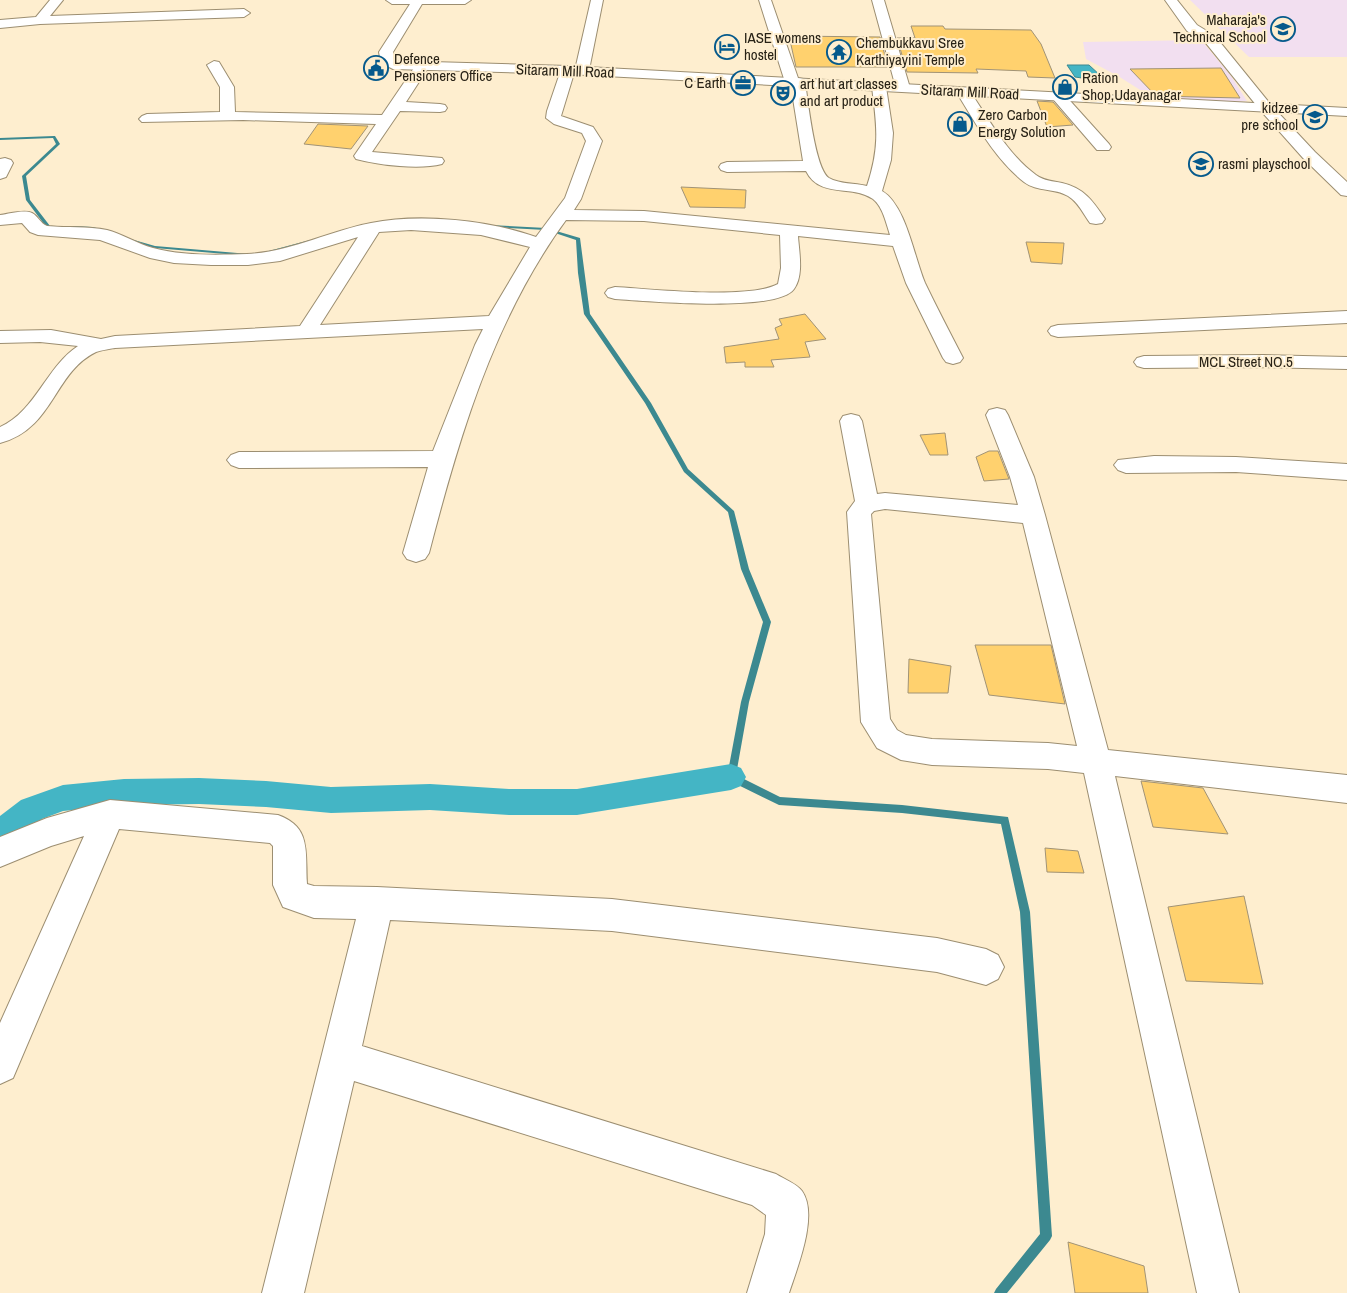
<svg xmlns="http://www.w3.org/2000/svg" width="1347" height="1293" viewBox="0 0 1347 1293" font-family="'Archivo Narrow',sans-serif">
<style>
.education{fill:#f2dff0}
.water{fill:#44b5c5;stroke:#3c8990}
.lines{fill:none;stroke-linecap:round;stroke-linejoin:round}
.stream{fill:#3c8990;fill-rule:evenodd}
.canal{fill:#44b5c5;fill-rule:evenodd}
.building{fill:#ffd16e;stroke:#a19376}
.minor-casing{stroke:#9c8e71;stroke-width:2}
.major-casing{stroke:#9c8e71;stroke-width:2}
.minor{fill:#fff;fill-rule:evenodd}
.major{fill:#fff;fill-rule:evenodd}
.labels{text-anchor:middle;stroke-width:4;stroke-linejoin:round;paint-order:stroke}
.far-poi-label{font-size:15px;fill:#282216;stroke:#feeecf;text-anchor:start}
.far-street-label{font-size:15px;fill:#282216;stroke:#feeecf}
</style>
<rect width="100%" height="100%" fill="#feeecf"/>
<path class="education" d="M1190,0H1347V57H1249Z
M1201,40L1231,76L1247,101L1216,103L1153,98L1118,76L1086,59L1083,42Z"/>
<path class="water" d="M1067,65H1089L1102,77L1089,79L1075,77Z"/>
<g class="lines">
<path class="stream" d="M54,136H55L60,144L26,176L30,200L50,226H57L59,227C57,229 51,229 47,228L26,200L22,176L56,144L53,138L0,140V138Z
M489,225L546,228L580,238L590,314L651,403L688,469L734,511L749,569L771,622L749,702L736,775L780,797L902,805L1008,817L1030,912L1052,1236L1050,1240L1007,1293H994L996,1289L1040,1234L1020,912L1001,824L902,813L779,805L728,780L727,777L741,702L763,622L741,569L728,512L684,472L645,403L584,314L578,273L576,240L546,230L491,227L489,226Z
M72,226L93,227L106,231L104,232L93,229L74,228L72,227Z
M120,236L155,246L249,254L251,255L249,256L155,248L120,238Z
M310,240L312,241V242L267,253L265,252Z"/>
<path class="canal" d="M731,764L741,768L746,777L741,786L731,790L577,815H509L430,810L331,813L266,807L199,804L124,805L63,811L42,819L11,844L0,848V816L21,800L63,785L124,779L199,778L266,781L331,787L430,784L509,789H577Z"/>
</g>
<path class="building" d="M911,26H943L945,29L1031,30L1041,44L1055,78L1028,77L1026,71L976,69L978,73L907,72L897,38H915Z
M789,36L880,37L888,67H796Z
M1221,68L1240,98L1156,96L1130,69Z
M1037,101L1053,102L1073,125L1047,127Z
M318,124L368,126L351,149L304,144Z
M681,187L746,190L745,208L690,207Z
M1026,242L1064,243L1062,264L1031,262Z
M805,314L826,339L805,342L810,357L771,360L774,367H745V362L726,363L724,347L779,339L775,328L782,325L779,319Z
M945,433L948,455H930L920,435Z
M989,451H998L1009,479L984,481L976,457Z
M975,645H1051L1065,704L989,695Z
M909,659L951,666L948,693H908Z
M1141,781L1203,788L1228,834L1153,827Z
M1045,848L1078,851L1084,873L1047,872Z
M1244,896L1263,984L1186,981L1168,907Z
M1068,1242L1144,1266L1148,1293H1075Z"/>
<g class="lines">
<defs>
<path id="minor" d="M50,0H63L50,16L244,9L250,13L244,17L40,24L0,28V20L36,17Z
M591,0H603L589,70L582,74L575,70Z
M759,0H771L798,78L803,79L805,82C808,101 815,169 829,178C839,184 855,183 867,186C880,146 877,128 872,87L874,84H884L886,87L893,133L891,160L882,191C906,205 914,257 925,283C937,308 950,333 963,358L960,362L953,364L946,362L943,358L906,283L893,246L798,236C799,252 804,275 794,289C777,313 646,301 615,299L608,297L605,293L608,289L615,287C652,289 749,300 778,284L781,268L780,235L644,221L566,220C494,318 459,437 429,553L425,559L416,562L407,559L403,553L428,467L239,468L231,465L227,460L231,455L239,452L433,451L475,345L483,329L115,348C109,349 102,350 96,352C53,373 54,429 0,443V427C36,411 46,367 78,346L40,342L0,343V331L51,330L101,339L115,336L300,326L358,237L280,261L248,265H211L174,263L150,258L100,240L38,235L30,232L22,223L0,225V215C9,214 24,209 32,213C38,216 40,223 47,226C67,228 87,226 107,230C123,234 137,244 153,248C182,256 217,255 247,254C291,252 329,231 371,223C420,213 489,220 536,237L565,198L586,141L582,133L554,124L546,118L547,111L561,70L568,66L575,70L561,116L593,127L602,141L581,199L574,210L644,211L890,235C886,223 883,207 873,199C852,184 820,199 806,171L727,172L721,170L719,167L721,164L727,162L803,161L791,86L785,82ZM411,230L481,235L530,247L489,316L320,325L379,232Z
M872,0H884L910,88L908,91H898L896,88Z
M1165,0H1177L1197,25L1215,36L1271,105L1315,152L1347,182V196L1341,195L1303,158L1261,111L1205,42L1187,31Z
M214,61L219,62L234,87L235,112L382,115L416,65H426L428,68L406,102L440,104L445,105L447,108L445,111L440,112L400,111L372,152L442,158L444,161L442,164C419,170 379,165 356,159L354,156L376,124L243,120L142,122L139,119L142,116L147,114L220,112V87L207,65Z
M964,89L969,90C989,119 1007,154 1036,175C1044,181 1053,181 1062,183C1084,188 1093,201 1105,219L1102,223L1096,224L1090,223C1083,213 1078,202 1068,196C1055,188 1037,192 1024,182C995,159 976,124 957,93L959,90Z
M1058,92L1063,93L1109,144L1111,147L1109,150H1097L1053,99L1051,96L1053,93Z
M5,158L11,160L13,163L6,177L0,179V159Z
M1347,311V323L1058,337L1051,335L1048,331L1051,327L1058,325Z
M1264,355L1347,357V369L1264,367L1144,368L1137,366L1134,362L1137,358L1144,356Z
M997,408L1005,410L1008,415L1034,477L1045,515L1108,750L1347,775V803L1115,776L1239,1293H1197L1084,773L1048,769L932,765L901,760L877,748L861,722L847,512L855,501L840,421L843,416L851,414L859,416L862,421L877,494L885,493L1018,505L1010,477L986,415L989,410ZM885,509L1023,523L1077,746L1048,743L932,739L906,735L897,730L890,719L871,514L874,511Z
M1154,456L1236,457L1347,464V480L1236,472L1126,473L1118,470L1114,465L1118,460Z
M110,800L278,815C312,827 305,853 307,884L314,886L377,887L612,899L937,938L986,949L998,955L1004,967L998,979L986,985L937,972L612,931L390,920L362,1046L776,1174C784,1179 797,1184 802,1191C819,1215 797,1268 789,1293H747L765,1234L766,1215L752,1205L354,1081L304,1293H262L356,919L314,918L283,907L273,885V846L270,843L119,829L13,1078L0,1084V1023L84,836L51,846L0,867V837L47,818Z"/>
<path id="major" d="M386,0H471L465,4H422L393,52V59L397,61L568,66L1347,108V116L568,74L393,69L381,63L379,52L410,4H392Z"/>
</defs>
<use href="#minor" class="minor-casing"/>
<use href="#major" class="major-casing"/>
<use href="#minor" class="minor"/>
<use href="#major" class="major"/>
</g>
<defs>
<symbol id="university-ring" viewBox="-11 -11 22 22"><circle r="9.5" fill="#feeecf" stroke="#065a8c" stroke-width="1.5"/><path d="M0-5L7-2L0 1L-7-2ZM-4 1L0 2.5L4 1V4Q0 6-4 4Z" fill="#065a8c"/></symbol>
<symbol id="hotel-ring" viewBox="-11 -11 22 22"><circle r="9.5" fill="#feeecf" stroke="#065a8c" stroke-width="1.5"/><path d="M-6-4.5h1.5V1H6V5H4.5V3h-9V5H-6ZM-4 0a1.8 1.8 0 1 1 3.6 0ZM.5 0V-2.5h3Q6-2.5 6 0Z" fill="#065a8c"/></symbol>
<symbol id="temple-ring" viewBox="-11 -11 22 22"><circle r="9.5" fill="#feeecf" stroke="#065a8c" stroke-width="1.5"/><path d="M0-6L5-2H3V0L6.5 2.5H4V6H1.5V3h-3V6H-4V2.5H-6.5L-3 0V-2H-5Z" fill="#065a8c"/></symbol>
<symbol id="civic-ring" viewBox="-11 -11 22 22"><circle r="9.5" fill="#feeecf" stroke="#065a8c" stroke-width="1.5"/><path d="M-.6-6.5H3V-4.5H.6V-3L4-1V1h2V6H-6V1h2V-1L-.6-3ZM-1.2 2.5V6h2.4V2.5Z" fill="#065a8c"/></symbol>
<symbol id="office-ring" viewBox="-11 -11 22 22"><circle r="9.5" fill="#feeecf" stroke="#065a8c" stroke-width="1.5"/><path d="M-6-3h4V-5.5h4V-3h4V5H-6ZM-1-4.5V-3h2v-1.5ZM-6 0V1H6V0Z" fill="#065a8c"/></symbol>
<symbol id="shop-ring" viewBox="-11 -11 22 22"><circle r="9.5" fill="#feeecf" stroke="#065a8c" stroke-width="1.5"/><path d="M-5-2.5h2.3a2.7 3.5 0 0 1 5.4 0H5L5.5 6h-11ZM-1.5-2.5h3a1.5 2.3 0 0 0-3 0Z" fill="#065a8c"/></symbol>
<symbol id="theatre-ring" viewBox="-11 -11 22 22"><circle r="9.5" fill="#feeecf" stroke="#065a8c" stroke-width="1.5"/><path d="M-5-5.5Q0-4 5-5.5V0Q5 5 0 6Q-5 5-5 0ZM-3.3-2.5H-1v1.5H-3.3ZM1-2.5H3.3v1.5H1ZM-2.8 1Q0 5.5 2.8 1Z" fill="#065a8c"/></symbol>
<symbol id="school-ring" viewBox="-11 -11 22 22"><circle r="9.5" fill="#feeecf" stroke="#065a8c" stroke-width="1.5"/><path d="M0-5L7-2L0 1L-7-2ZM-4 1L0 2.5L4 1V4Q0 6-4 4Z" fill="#065a8c"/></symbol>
</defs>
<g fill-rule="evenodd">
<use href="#university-ring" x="1269" y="15" width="28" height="28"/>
<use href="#hotel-ring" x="713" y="33" width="28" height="28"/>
<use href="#temple-ring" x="825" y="38" width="28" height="28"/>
<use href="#civic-ring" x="362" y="54" width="28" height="28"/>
<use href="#office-ring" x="729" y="69" width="28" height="28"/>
<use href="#shop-ring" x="1051" y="73" width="28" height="28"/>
<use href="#theatre-ring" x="769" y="79" width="28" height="28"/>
<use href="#school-ring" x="1301" y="103" width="28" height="28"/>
<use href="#shop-ring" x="946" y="110" width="28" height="28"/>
<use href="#school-ring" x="1187" y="150" width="28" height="28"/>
</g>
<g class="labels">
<g class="far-poi-label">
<text x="1266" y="25" text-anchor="end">Maharaja's<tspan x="1266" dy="17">Technical School</tspan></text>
<text x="744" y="43">IASE womens<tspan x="744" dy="17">hostel</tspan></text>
<text x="856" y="48">Chembukkavu Sree<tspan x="856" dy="17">Karthiyayini Temple</tspan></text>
<text x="394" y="64">Defence<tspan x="394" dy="17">Pensioners Office</tspan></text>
<text x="1082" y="83">Ration<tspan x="1082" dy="17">Shop,Udayanagar</tspan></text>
<text x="726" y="88" text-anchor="end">C Earth</text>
<text x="800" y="89">art hut art classes<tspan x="800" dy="17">and art product</tspan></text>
<text x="1298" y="113" text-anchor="end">kidzee<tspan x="1298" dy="17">pre school</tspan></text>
<text x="978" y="120">Zero Carbon<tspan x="978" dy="17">Energy Solution</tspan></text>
<text x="1218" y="169">rasmi playschool</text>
</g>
<g class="far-street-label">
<text transform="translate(565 71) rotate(2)" y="5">Sitaram Mill Road</text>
<text transform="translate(970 92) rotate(3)" y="5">Sitaram Mill Road</text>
<text x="1246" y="367">MCL Street NO.5</text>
</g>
</g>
</svg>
